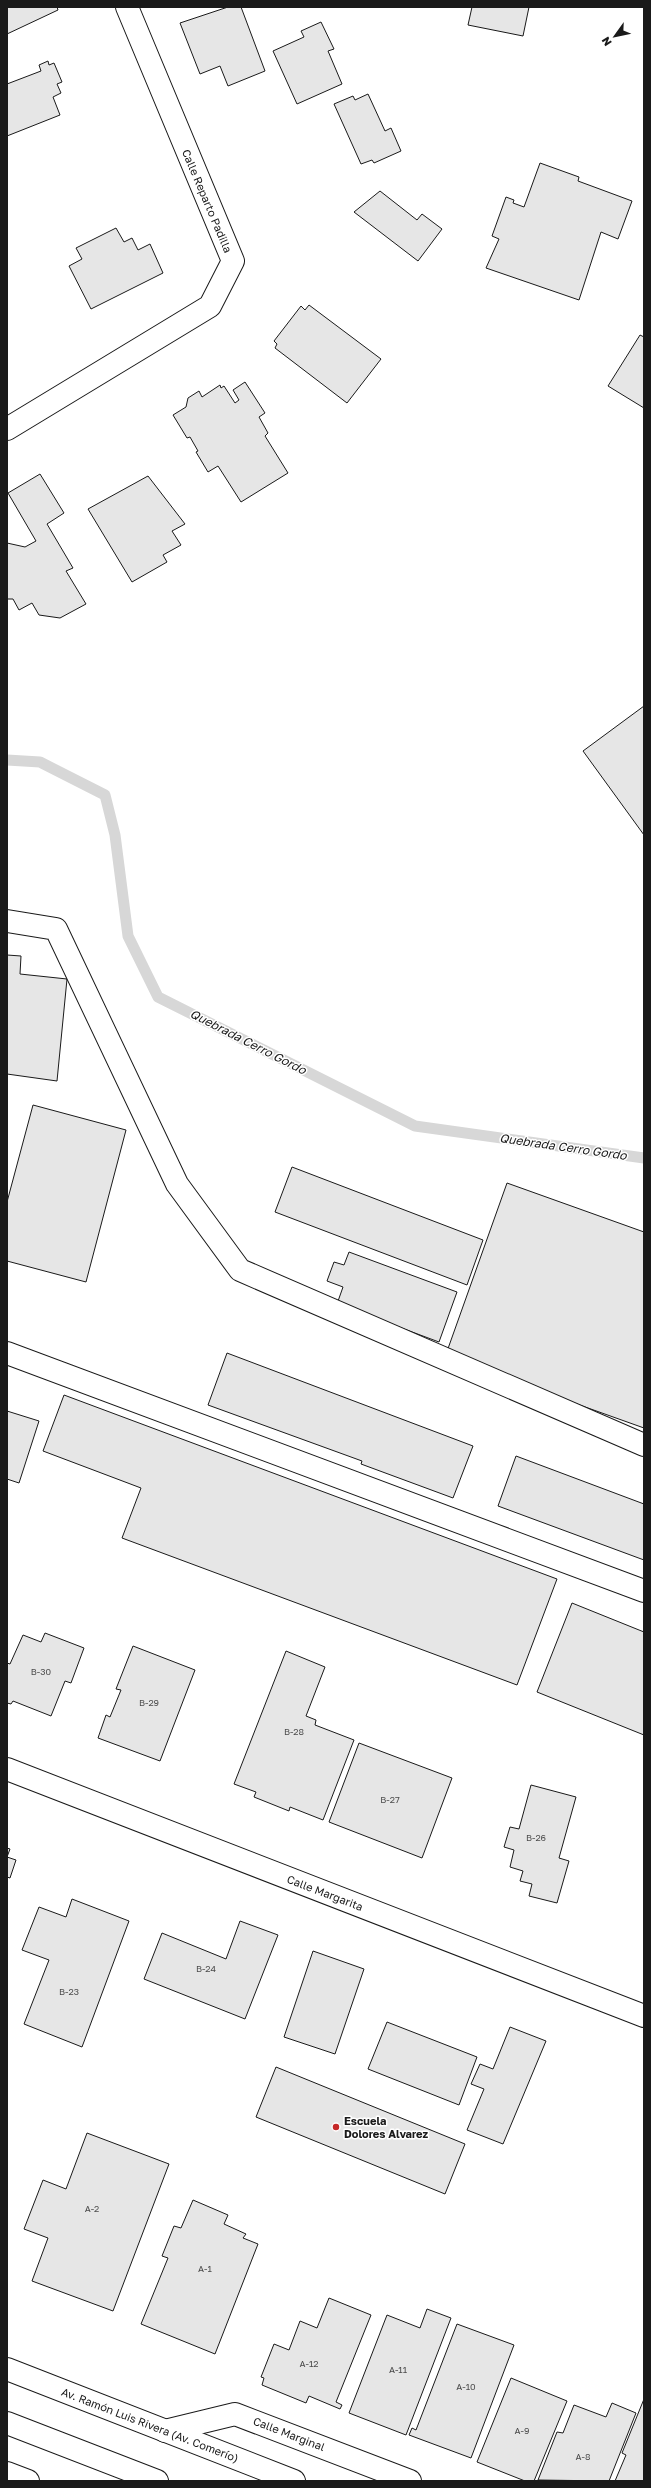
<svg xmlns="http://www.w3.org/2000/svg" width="651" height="2488" viewBox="0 0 651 2488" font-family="'Golos Text',sans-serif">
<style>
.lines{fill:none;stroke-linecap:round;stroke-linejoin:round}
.stream{stroke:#d7d7d7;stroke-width:11}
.building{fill:#e6e6e6;stroke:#1a1a1a}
.minor-casing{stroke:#1a1a1a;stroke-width:24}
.primary-casing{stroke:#1a1a1a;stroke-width:24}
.minor{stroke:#fff;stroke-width:22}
.primary{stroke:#fff;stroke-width:22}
.poi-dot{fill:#c62828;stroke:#fff;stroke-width:1.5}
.labels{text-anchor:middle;stroke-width:3;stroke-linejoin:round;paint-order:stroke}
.number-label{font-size:9px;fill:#4d4d4d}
.street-label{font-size:11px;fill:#1a1a1a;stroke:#fff}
.poi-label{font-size:11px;font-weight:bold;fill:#1a1a1a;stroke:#fff;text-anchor:start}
.water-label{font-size:12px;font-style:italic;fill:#1a1a1a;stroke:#fff}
</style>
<rect width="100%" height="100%" fill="#fff"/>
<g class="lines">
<path class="stream" d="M7,760L40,762L105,795L115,835L128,936L158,997L415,1126L644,1158"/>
</g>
<path class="building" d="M7,7H57L58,10L7,34Z
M228,7H241L265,71L228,86L220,66L200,74L180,23Z
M472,7H529L523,36L468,25Z
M321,22L334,49L328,51L342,84L297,104L273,51L304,37L301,31Z
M48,61L49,65L54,63L62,82L57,84L61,93L53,97L60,115L7,136V84L41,71L39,65Z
M368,94L385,131L391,128L401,151L374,163L372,160L361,164L334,104L353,96L355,100Z
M540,163L579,177L578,181L632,201L618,239L601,232L579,300L486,268L499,239L492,236L506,197L514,200L513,203L524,207Z
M380,191L417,220L422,214L442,229L418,261L354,212Z
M116,228L124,242L132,238L138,250L150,244L163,273L91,309L69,266L82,259L76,248Z
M309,305L381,359L347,403L275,348L277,344L274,341L301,306L305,310Z
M640,335L644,337V408L608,386Z
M245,382L265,413L259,417L268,433L265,436L288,473L241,502L218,466L208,472L196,452L198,451L190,437L187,438L173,415L186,407L188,398L199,391L202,397L220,385L221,388L224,386L235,403L239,400L233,390Z
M40,474L64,513L47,524L73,568L66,571L86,604L60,618L39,615L32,603L19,610L13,599H7V543L25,547L36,541L8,493Z
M148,476L185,524L172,531L181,545L163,555L167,562L132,582L88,509Z
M644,706V835L583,751Z
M7,955L21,956L20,974L67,979L57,1081L7,1074Z
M33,1105L126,1130L86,1282L7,1261V1202Z
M292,1167L483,1240L467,1285L275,1212Z
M507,1183L644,1232V1428L445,1357Z
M349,1252L457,1292L439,1342L337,1304L343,1287L327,1281L334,1262L344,1265Z
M227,1353L473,1446L453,1498L361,1464L362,1461L208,1405Z
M64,1395L557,1579L517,1685L122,1538L141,1488L43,1451Z
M7,1411L39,1421L19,1483L7,1479Z
M516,1456L644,1504V1560L498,1506Z
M572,1603L644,1632V1735L537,1692Z
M45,1633L84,1648L71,1683L65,1681L51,1716L13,1701L11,1704L7,1703V1663L10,1664L23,1635L41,1642Z
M133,1646L195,1670L160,1761L98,1738L106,1715L110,1717L121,1690L116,1689Z
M286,1651L325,1667L306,1716L316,1720L315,1725L354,1740L323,1820L290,1807L289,1811L254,1797L256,1792L234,1784Z
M359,1743L452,1778L422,1858L329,1822Z
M531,1785L576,1797L559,1858L569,1861L557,1903L529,1896L532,1884L520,1881L523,1871L510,1867L514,1850L504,1847L510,1827L519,1829Z
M7,1848L10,1849L7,1857L16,1860L10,1878L7,1877Z
M72,1899L129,1921L82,2047L24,2024L49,1960L22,1950L39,1907L66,1917Z
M240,1921L278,1935L245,2019L144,1979L162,1933L226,1959Z
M313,1951L364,1969L335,2054L284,2037Z
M387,2022L477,2057L459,2105L368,2069Z
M510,2027L546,2041L503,2144L467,2130L484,2089L471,2084L480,2064L493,2069Z
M276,2067L465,2144L445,2194L256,2117Z
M87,2133L169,2164L113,2311L32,2281L48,2238L24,2229L43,2180L66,2189Z
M193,2200L228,2215L224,2224L246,2234L243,2238L258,2244L215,2354L141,2324L168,2258L162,2256L174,2226L181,2228Z
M329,2298L371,2315L336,2402L342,2405L340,2409L309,2396L306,2403L262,2385L264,2378L261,2377L274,2344L289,2350L300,2321L317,2328Z
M427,2309L451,2318L406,2435L349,2413L387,2315L420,2328Z
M457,2324L514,2345L471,2458L409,2435L412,2428L416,2430Z
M511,2378L567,2401L534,2481H525L477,2462Z
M644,2399V2481H615L626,2455L622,2453Z
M612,2403L636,2413L609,2481L538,2480L557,2432L563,2433L574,2405L606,2417Z"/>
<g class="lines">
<defs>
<path id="minor" d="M7,429L210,306L233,261L127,7
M7,921L56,929L177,1184L240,1270L644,1445
M7,1353L644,1591
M7,1769L644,2016
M165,2431L235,2414L410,2481
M7,2473L28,2481"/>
<path id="primary" d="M7,2369L294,2481
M7,2423L157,2481"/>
</defs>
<use href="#minor" class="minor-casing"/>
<use href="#primary" class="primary-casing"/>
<use href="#minor" class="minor"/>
<use href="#primary" class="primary"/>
</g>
<circle class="poi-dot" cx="336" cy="2127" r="4"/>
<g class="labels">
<g class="number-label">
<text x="41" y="1675">B-30</text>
<text x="149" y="1706">B-29</text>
<text x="294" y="1735">B-28</text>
<text x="390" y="1803">B-27</text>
<text x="536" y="1841">B-26</text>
<text x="206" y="1972">B-24</text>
<text x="69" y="1995">B-23</text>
<text x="92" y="2212">A-2</text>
<text x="205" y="2272">A-1</text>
<text x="309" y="2367">A-12</text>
<text x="398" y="2373">A-11</text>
<text x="466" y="2390">A-10</text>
<text x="522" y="2434">A-9</text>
<text x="583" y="2460">A-8</text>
</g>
<g class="street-label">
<text transform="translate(207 201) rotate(67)" y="4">Calle Reparto Padilla</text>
<text transform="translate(325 1893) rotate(21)" y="4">Calle Margarita</text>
<text transform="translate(150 2425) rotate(21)" y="4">Av. Ramón Luis Rivera (Av. Comerío)</text>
<text transform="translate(289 2434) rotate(21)" y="4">Calle Marginal</text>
</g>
<g class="poi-label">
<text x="344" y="2125">Escuela<tspan x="344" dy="13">Dolores Alvarez</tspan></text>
</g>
<g class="water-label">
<text transform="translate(248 1042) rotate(27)" y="4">Quebrada Cerro Gordo</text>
<text transform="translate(563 1147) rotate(8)" y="4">Quebrada Cerro Gordo</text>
</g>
</g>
<rect width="651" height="2488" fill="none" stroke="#1a1a1a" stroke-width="16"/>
<g transform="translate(615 36) rotate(237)" stroke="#ffffff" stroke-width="3" paint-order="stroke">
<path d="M0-3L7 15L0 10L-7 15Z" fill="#1a1a1a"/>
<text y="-6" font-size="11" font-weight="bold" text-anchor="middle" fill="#1a1a1a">N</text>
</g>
</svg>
